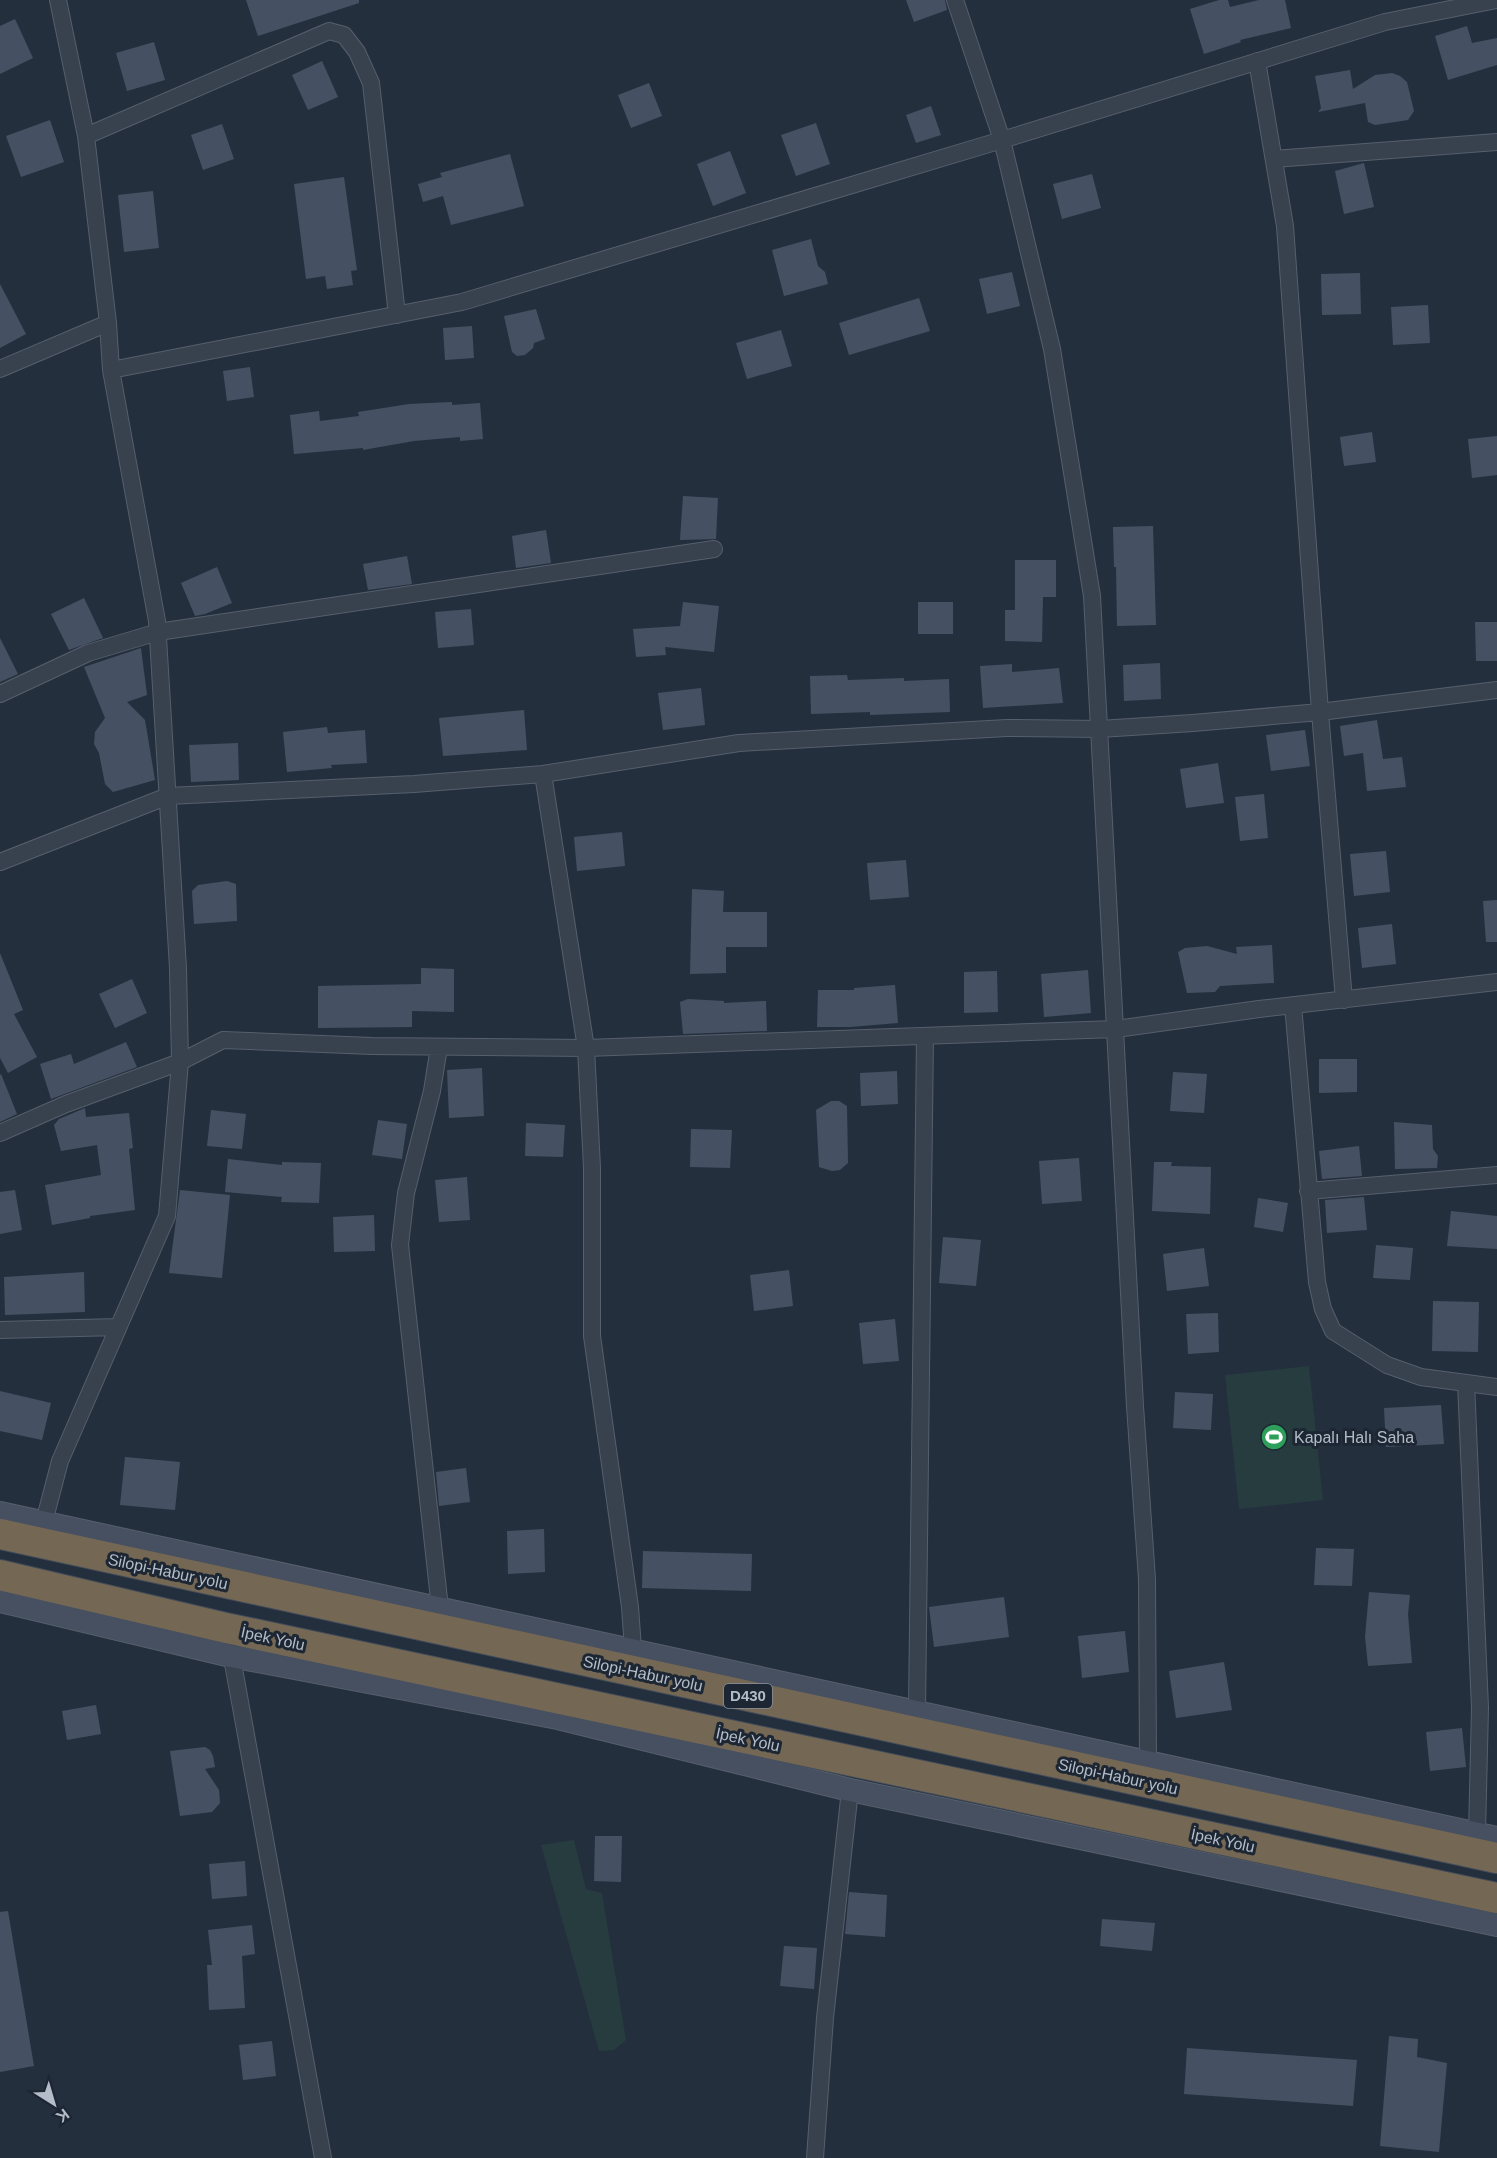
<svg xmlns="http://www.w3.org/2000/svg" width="1497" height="2158" viewBox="0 0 1497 2158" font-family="Helvetica,sans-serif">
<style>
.green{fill:#263c3f}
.building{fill:#455162}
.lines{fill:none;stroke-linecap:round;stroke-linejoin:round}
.street-casing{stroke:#565f6c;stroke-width:18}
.secondary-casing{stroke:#565f6c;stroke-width:24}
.highway-casing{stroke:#434c59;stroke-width:32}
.street{stroke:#38414e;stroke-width:16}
.secondary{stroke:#465061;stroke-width:22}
.highway{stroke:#746855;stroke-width:30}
.labels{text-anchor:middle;stroke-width:6;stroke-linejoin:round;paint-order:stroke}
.shield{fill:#1d2633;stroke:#878f9c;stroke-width:1.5}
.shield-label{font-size:15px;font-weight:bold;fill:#b4bcc9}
.poi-label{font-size:16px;fill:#b4bcc9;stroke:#1d2633;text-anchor:start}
.street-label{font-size:16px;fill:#b4bcc9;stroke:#1d2633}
</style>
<rect width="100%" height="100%" fill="#242f3e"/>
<path class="green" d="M1309,1366L1323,1500L1239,1509L1225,1375Z
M574,1840L586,1889L602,1893L626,2040L614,2050L599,2051L541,1845Z"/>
<path class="building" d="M246,0H359V3L258,36Z
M906,0H945L947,10L914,22Z
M1219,0H1228L1230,7L1259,0H1285L1291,28L1240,40L1241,42L1204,54L1190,9Z
M15,19L33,58L0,74V26Z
M1467,26L1472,43L1497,38V65L1448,80L1435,36Z
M154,42L165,80L127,91L116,53Z
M322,61L338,97L308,110L292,75Z
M1350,70L1353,89L1375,75L1392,73L1400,76L1407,82L1414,111L1408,120L1375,125L1368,122L1365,103L1318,112L1321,108L1315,76Z
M649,83L662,116L631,128L618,95Z
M931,106L941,135L916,143L906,115Z
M50,120L64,162L21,177L6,136Z
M816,123L830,164L796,176L781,135Z
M222,124L234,159L203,170L191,135Z
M730,151L746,193L713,206L697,164Z
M510,154L524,206L451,225L443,196L423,202L418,184L442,177L440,173Z
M1364,163L1374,207L1344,214L1335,171Z
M1092,174L1101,208L1062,219L1053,184Z
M344,177L357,270L351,271L353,285L327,289L325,276L306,279L294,184Z
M153,191L159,248L124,252L118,195Z
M811,239L818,266L825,272L828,284L784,296L772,250Z
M1012,272L1020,306L987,314L979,279Z
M1360,273L1361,314L1322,315L1321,274Z
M0,284L26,334L0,348Z
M919,298L930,331L849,355L839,323Z
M1428,305L1430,343L1393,345L1391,307Z
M536,309L545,339L534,343L533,348L525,355L517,356L512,352L504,316Z
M472,326L474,358L445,360L443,328Z
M781,330L792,366L747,379L736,343Z
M250,367L254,397L227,401L223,371Z
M452,402V405L480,403L483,439L460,441V437L414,441L363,450V448L294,454L290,415L319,411L320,421L359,416L358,412L409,404Z
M1372,432L1376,462L1344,466L1340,437Z
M1497,436V475L1472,478L1468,439Z
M683,496L718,498L716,539L680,540Z
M1153,526L1156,625L1117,626L1116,567H1114L1113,527Z
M546,530L551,563L516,568L512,536Z
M407,556L412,584L368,590L363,564Z
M1015,560H1056V597H1043L1042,642L1005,641V610H1015Z
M217,567L232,603L205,614L195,616L181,583Z
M84,598L103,638L69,650L51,614Z
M683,602L719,606L714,652L665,647L666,655L636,657L633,629L680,626Z
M918,602H953V634H918Z
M471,609L474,645L438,648L435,612Z
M1475,622H1497V661H1476Z
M0,638L18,674L0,682Z
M141,648L147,695L127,702L145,720L155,780L113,792L105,784L99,753L94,744L95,732L105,718L84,667Z
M1160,663L1161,699L1124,701L1123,665Z
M1012,664V672L1059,668L1063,703L983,708L980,666Z
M847,675L848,680L904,678V681L949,679L950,712L870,715V712L811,714L810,676Z
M701,688L705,725L663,730L658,693Z
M524,710L527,750L443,756L439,718Z
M1377,720L1383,759L1402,757L1406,787L1367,791L1363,753L1344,756L1340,726Z
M327,727L328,733L365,730L367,763L331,765L332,768L287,772L283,732Z
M1305,730L1310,766L1271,771L1266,735Z
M238,743L239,780L191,782L189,745Z
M1218,763L1224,803L1186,808L1180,769Z
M1264,794L1268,838L1240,841L1235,797Z
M622,832L625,866L577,871L574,837Z
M1386,851L1390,892L1354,896L1350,854Z
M906,860L909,897L870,900L867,863Z
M227,881L236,884L237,921L194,924L192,891L198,885Z
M692,889L724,891L723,912H767V947H726V973L690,974Z
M1497,900V942H1486L1483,901Z
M1392,924L1396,964L1362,968L1358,928Z
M1272,945L1274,983L1220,986L1215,992L1187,993L1178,952L1185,948L1207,946L1237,954L1236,947Z
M0,953L23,1010L14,1014L37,1057L8,1073L0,1058Z
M421,968L454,969V1012L412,1011V1027L318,1028V986L421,984Z
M1088,970L1091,1013L1044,1017L1041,974Z
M997,971L998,1012L964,1013V972Z
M132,979L147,1013L115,1028L99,994Z
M895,985L898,1023L850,1027H817L818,990H854V988Z
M688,999L724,1001V1003L766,1001L767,1031L683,1034L680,1002Z
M126,1042L137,1067L51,1099L40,1064L71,1054L74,1064Z
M1319,1059H1357V1092L1319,1093Z
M482,1068L484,1116L449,1118L447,1070Z
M897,1071L898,1104L861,1106L860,1073Z
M1173,1072L1207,1074L1204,1113L1170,1111Z
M1,1074L17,1114L0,1122V1075Z
M831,1101H839L847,1106L848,1163L840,1170L832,1171L819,1167L816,1110Z
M85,1108L86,1117L129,1113L133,1148L129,1149L135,1210L90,1216V1218L52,1225L45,1185L101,1175L97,1145L61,1151L54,1125L59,1119Z
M211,1110L246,1114L242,1149L207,1146Z
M378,1120L407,1124L402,1159L372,1155Z
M1394,1122L1432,1125L1433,1149L1438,1156L1437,1168L1395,1169Z
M526,1123L565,1125L563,1157L525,1156Z
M691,1129L732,1130L730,1168L690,1167Z
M1359,1146L1362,1176L1322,1179L1319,1151Z
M1079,1158L1082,1201L1042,1204L1039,1161Z
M228,1159L282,1165V1162L321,1163L319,1203L281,1202L282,1197L225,1192Z
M1154,1162H1172L1171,1166L1211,1167L1210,1214L1152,1211Z
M467,1177L470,1220L439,1222L435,1180Z
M15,1190L22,1230L0,1234V1192Z
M180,1190L230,1195L222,1278L169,1273Z
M1364,1197L1367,1230L1327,1233L1325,1200Z
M1258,1198L1288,1203L1283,1232L1254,1227Z
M1451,1211L1497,1216V1249L1447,1246Z
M374,1215L375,1251L334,1252L333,1217Z
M943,1237L981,1240L976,1286L939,1283Z
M1376,1245L1413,1248L1410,1280L1373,1278Z
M1204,1248L1209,1286L1167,1291L1163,1254Z
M789,1270L793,1306L754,1311L750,1275Z
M84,1272L85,1312L5,1315L4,1277Z
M1433,1301L1479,1302L1478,1352L1432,1351Z
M1218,1313L1219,1352L1188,1354L1186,1314Z
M895,1319L899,1361L863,1364L859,1323Z
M0,1391L51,1403L42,1440L0,1431Z
M1175,1392L1213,1394L1211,1430L1173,1428Z
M1441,1405L1444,1444L1386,1447L1384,1408Z
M125,1457L180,1462L175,1510L120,1505Z
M466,1468L470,1502L439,1506L436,1472Z
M544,1529L545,1572L508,1574L507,1531Z
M1316,1548L1354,1549L1352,1586L1314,1585Z
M643,1551L752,1554L751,1591L642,1588Z
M1369,1592L1410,1595L1408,1614L1412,1663L1368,1666L1365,1637Z
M1004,1597L1009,1637L934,1647L929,1607Z
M1125,1631L1129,1672L1082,1678L1078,1636Z
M1224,1662L1232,1710L1176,1718L1169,1671Z
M96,1705L101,1734L67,1740L62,1711Z
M1462,1728L1466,1767L1430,1771L1426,1732Z
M205,1747L210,1750L213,1756L215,1767L205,1769L219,1790L220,1803L212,1812L180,1816L170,1751Z
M595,1836H622L621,1882L594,1881Z
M245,1861L247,1896L212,1899L209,1864Z
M849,1892L887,1895L885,1937L845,1934Z
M8,1911L34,2066L0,2072V1912Z
M1102,1919L1155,1923L1152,1951L1100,1946Z
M252,1925L255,1954L242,1956L245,2008L209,2010L207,1965H212L208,1930Z
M784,1946L817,1948L814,1989L780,1986Z
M1389,2036L1418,2039L1417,2057L1447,2063L1439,2152L1380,2146Z
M272,2041L276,2076L243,2080L239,2045Z
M1187,2048L1357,2060L1353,2106L1184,2094Z"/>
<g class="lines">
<defs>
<path id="street" d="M955,0L1002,140L1052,349L1092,596L1135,1406L1147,1579L1148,1761
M1257,61L1285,226L1320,712L1344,1000
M86,136L329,31L344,35L357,52L371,83L397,315
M1274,159L1497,142
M0,369L108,323
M111,370L462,302L1002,140L1385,22L1496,0
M0,694L88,653L158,632L714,549
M543,774L586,1048L592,1168V1336L630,1607L633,1649
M0,862L168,796L414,784L543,774L739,743L1007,728L1100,729L1193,723L1320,712L1497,690
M1293,1005L1317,1282L1323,1309L1333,1331L1387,1365L1421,1377L1497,1387
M439,1047L432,1091L406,1193L400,1245L440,1608
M0,1133L66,1104L180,1062L223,1040L372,1046L586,1048L1116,1029L1259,1009L1497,982
M1308,1191L1497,1175
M0,1330L118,1327
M1466,1383L1480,1708L1477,1833
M44,1522L60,1461L167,1216L180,1062L178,968L157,621L111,370L108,323L86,136L58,0
M230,1647L323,2158
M917,1711L925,1036
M815,2158L825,2018L850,1790"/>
<path id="secondary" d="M0,1513L1497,1838
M0,1601L231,1656L558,1718L850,1790L1497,1925"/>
<path id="highway" d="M0,1534L1497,1858
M0,1575L226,1628L1497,1898"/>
</defs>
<use href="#street" class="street-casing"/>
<use href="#secondary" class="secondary-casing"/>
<use href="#highway" class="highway-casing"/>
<use href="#street" class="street"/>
<use href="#secondary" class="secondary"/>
<use href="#highway" class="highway"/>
</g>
<defs>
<symbol id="stadium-disc" viewBox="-11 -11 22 22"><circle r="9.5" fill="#2e9e5b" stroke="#1d2633"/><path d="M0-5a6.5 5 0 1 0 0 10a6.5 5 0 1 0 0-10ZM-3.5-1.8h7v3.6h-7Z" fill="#fff"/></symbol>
</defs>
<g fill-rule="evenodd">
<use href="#stadium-disc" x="1259" y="1422" width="30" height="30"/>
</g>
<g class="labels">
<rect class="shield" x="724" y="1684" width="48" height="24" rx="4.5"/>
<g class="shield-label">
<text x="748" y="1701">D430</text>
</g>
<g class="poi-label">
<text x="1294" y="1443">Kapalı Halı Saha</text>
</g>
<g class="street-label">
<text transform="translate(168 1571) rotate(12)" y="6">Silopi-Habur yolu</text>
<text transform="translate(273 1638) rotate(12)" y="6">İpek Yolu</text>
<text transform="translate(643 1673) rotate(12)" y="6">Silopi-Habur yolu</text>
<text transform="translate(748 1739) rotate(12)" y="6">İpek Yolu</text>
<text transform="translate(1118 1776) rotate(12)" y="6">Silopi-Habur yolu</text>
<text transform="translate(1223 1840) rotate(12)" y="6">İpek Yolu</text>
</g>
</g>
<g transform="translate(54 2104) rotate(143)" stroke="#1d2633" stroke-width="4.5" paint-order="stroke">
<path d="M0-4.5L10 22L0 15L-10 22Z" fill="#b4bcc9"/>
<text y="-9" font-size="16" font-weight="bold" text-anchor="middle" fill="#b4bcc9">K</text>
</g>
</svg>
